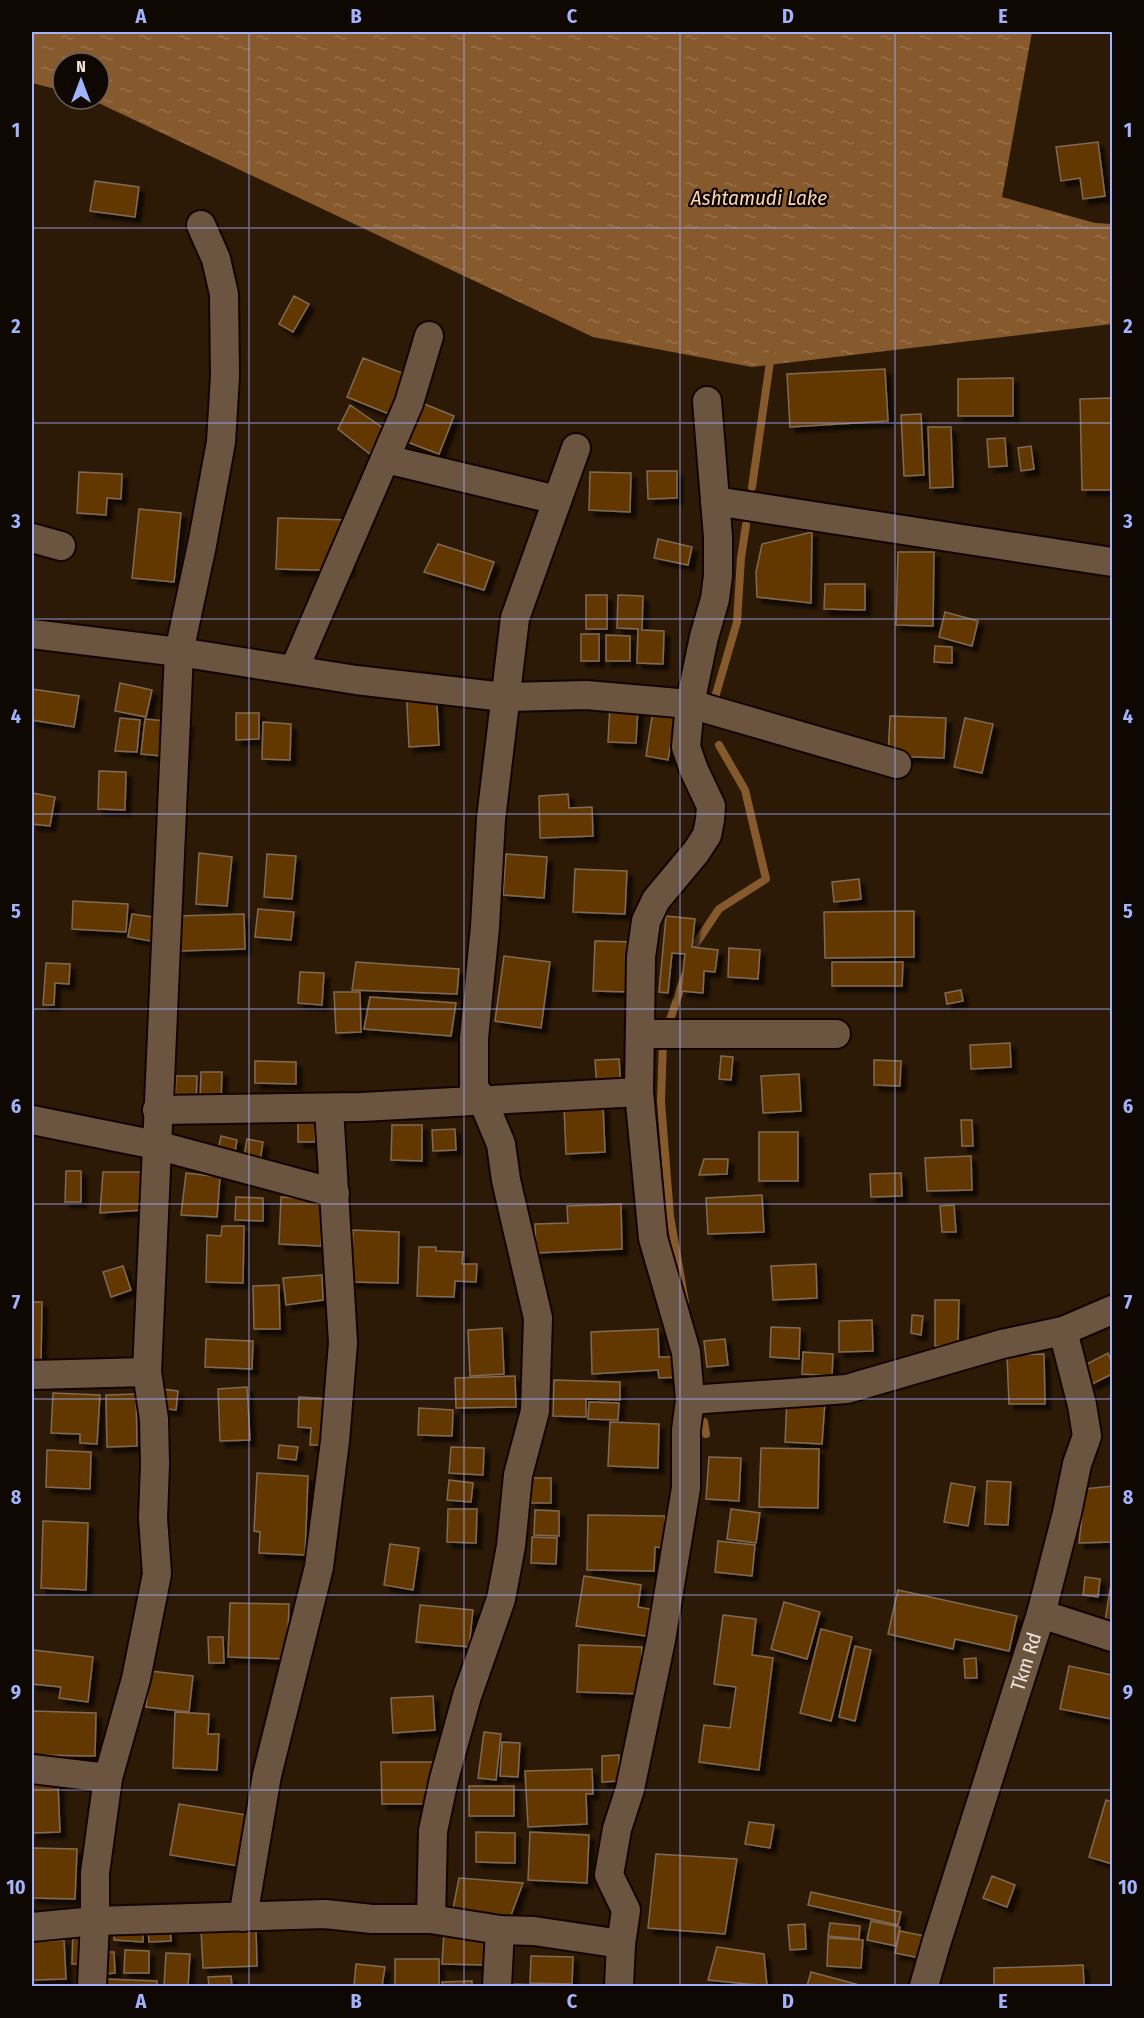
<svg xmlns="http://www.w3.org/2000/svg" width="1144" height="2018" viewBox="0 0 1144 2018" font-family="'Fira Sans Condensed',sans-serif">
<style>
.water{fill:url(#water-ripples)}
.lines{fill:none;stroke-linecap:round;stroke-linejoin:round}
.stream{stroke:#865a2d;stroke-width:8}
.building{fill:#623804;stroke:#816a54;stroke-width:1.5;filter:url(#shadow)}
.minor-casing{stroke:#140400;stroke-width:32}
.minor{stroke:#6c5540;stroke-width:28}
.grid{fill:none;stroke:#a2b2fd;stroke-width:1.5;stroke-opacity:0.55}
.labels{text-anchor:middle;stroke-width:4.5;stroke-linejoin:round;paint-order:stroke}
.street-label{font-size:20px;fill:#f0e3d7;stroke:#0e0702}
.water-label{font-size:21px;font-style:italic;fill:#fdd3ad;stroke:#0e0702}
.neatline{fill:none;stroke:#a2b2fd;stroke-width:2}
.grid-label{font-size:20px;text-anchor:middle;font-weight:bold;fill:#a2b2fd}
</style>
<defs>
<pattern id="water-ripples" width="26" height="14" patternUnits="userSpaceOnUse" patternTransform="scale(1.5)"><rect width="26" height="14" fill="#865a2d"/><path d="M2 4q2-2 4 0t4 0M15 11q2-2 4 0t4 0" fill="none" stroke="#97724b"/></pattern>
<filter id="shadow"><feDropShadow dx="5.5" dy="5.5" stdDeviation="1.5" flood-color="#0009"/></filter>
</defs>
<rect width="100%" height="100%" fill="#2c1906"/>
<path class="water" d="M32,32H1032L1002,197L1095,223L1112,224V324L752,367L593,337L90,99H99V63H63V91L32,83Z"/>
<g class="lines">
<path class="stream" d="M752,487L771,355
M716,706V694L737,622L741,558L746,525
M692,955L695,945L719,909L766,879L745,790L719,745
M667,1029L685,975
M663,1040L661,1102L670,1216L685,1302
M704,1422L706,1434"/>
</g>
<path class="building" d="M1098,142L1105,196L1083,199L1080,178L1061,181L1056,147Z
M95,181L139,187L135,217L90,211Z
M294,296L309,304L293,332L279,324Z
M363,358L410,376L394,416L347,397Z
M885,369L888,421L790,427L787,374Z
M1013,378V416H958V379Z
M1112,398V490H1082L1080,399Z
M417,401L454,416L439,454L402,440Z
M350,405L383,428L370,454L338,429Z
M921,414L924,475L904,476L901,415Z
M928,427H951L953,487L930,488Z
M1005,438L1007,466L989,467L987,439Z
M1031,446L1034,469L1021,471L1018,448Z
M647,471H677V498L648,499Z
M79,472L122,474L121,499L107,498L106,515L77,513Z
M590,472L631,473L630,512L589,510Z
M139,509L181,513L174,582L132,578Z
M278,518L350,520L349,571L276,569Z
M812,532L811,603L757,597L756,572L762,544Z
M658,539L692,547L688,565L654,558Z
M438,544L494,562L484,590L424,572Z
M898,552H934L933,626L896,625Z
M825,584H865V610L824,609Z
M586,595H607V629H586Z
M618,595L643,596L642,630L664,631L663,664L637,663L638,629L617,628Z
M945,612L978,621L972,646L939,637Z
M581,634H599V661H581Z
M606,635L630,636V661H606Z
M935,646L952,647V663L934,662Z
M120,683L152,690L146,717L115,711Z
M436,685L439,745L409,747L406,686Z
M32,689L79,696L74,727L32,720Z
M610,705L638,706L636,743L608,742Z
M653,710L676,714L668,760L646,756Z
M236,713H259V739L236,740Z
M890,716L946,718L944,758L888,756Z
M120,718L140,720L137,752L115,751Z
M965,718L993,724L982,773L954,767Z
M145,719L188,723L184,758L141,754Z
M263,722L291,724L290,760L262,759Z
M99,771L126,772L125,810L98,809Z
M32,793L55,797L50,826L32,824Z
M568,794L569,808L592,807L593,836L540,838L539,796Z
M199,853L232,857L227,906L196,904Z
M267,854L296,856L292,899L264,897Z
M506,854L547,857L544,898L503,895Z
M575,869L627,871L625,914L573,912Z
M859,879L861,899L834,902L832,882Z
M73,901L128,904L126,932L72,929Z
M258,909L294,912L291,940L255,937Z
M914,911V957L825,958L824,912Z
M132,914L160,918L156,942L128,937Z
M244,914L245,949L179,951L178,916Z
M666,916L695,919L692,947L718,950L715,972L704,971L703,993L681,991L685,954L672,953L668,993L659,992Z
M595,941L634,942L632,992L593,991Z
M729,948L760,950L758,979L728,977Z
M504,956L550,962L541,1028L495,1021Z
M356,962L459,969L457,994L352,990Z
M832,962H903L902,986H832Z
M46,963L70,964L69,984L55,983L54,1005H43Z
M300,972L324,973L322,1005L298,1003Z
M961,990L963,1001L947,1004L945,993Z
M334,992H360L361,1032L336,1033Z
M370,997L456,1003L451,1036L364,1029Z
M1010,1043L1011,1067L971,1069L970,1045Z
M721,1056L733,1057L731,1080L719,1079Z
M619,1059L621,1088L597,1089L595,1060Z
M874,1060L901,1061L900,1086L874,1085Z
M255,1061L296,1062V1084L255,1083Z
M201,1072H222L221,1101H200Z
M799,1074L801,1111L763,1113L761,1076Z
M176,1076H197L196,1105H175Z
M603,1105L605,1152L566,1154L564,1107Z
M298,1118H315V1142H298Z
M961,1120H972L973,1146H962Z
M392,1125H422V1161L391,1160Z
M455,1129L456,1150L433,1151L432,1130Z
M759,1132H798V1181H759Z
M221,1136L237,1140L234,1158L217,1155Z
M247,1139L263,1142L260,1161L244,1157Z
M971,1156L972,1190L927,1191L925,1158Z
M704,1159H728L727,1174L699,1175Z
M66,1171H81V1202H65Z
M103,1172H142V1210L100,1213Z
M186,1173L220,1177L217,1217L181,1215Z
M901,1173L902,1196L871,1197L870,1174Z
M762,1195L764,1232L708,1234L706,1198Z
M236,1197L263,1198V1221L235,1220Z
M281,1197L323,1199L321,1246L279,1244Z
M621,1204L622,1249L536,1253L535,1224L568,1223L567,1206Z
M954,1205L956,1232H942L940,1206Z
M222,1226H244L243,1283L206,1282L207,1235L221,1236Z
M353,1230L399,1232L398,1283L351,1282Z
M419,1247H436V1251L463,1252L462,1264H477L476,1282L455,1281L454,1297L417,1296Z
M816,1264L817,1298L773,1300L771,1266Z
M123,1266L131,1290L111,1297L103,1272Z
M322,1275L323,1300L286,1305L283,1278Z
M279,1285L280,1329H254L253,1286Z
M935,1300H959L958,1346H935Z
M32,1302H42L41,1361L32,1360Z
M912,1315L923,1316L921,1335L911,1333Z
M872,1320L873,1351L839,1352V1321Z
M771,1327L800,1328L799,1359L770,1357Z
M502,1328L504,1374L470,1376L468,1330Z
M658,1329L659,1357H680L681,1377L659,1378L658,1370L592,1374L591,1332Z
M206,1339L253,1341L252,1369L205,1367Z
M725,1339L728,1365L707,1367L704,1341Z
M803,1352L833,1354L832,1376L802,1374Z
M1108,1353L1112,1363V1374L1092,1384L1083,1366Z
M1044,1354L1045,1404H1009L1007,1355Z
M515,1376L516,1407L456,1408L455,1378Z
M554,1380L620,1382V1400L586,1399V1417L553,1416Z
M247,1387L250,1440L220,1441L218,1389Z
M162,1389L178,1391L176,1410L160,1408Z
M53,1393L100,1395L97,1444L80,1443V1434L51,1433Z
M136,1394L137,1446L107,1447L106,1395Z
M299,1397L333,1399L331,1445H310L311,1428L298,1427Z
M787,1399L825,1401L822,1444L785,1442Z
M589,1402L619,1403L618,1420L588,1419Z
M419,1408L453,1410L452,1436L418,1435Z
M610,1422L659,1424L658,1468L608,1466Z
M279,1445L298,1447L296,1460L278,1458Z
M451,1447L484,1448L483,1475L449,1473Z
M761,1448L819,1449L818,1508L759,1507Z
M47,1450L91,1452L90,1489L46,1487Z
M709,1457L741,1458L739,1501L706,1499Z
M257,1473L308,1476L305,1555L259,1553L260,1532L254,1531Z
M531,1478H551V1503H531Z
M449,1480L473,1483L471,1502L447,1500Z
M987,1481L1011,1482L1008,1525L985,1524Z
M951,1483L975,1487L968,1526L944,1522Z
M1112,1486V1542L1079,1543L1085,1489Z
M448,1509H477L476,1543L447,1542Z
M731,1509L760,1513L756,1543L727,1539Z
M535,1510L559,1511V1536L534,1535Z
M588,1515L665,1516L664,1548L655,1547L654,1571L587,1570Z
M43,1521L88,1523L86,1590L41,1588Z
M532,1537L557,1538L556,1564L531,1563Z
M718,1541L755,1545L752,1576L715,1572Z
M390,1544L419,1548L413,1590L384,1585Z
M584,1576L641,1585L638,1607L655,1610L652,1637L576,1626Z
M1085,1577L1100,1579L1098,1597L1083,1595Z
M1111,1584H1112V1623L1105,1621Z
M898,1590L1017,1616L1009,1651L955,1639L953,1649L888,1634Z
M784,1602L820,1612L807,1659L771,1649Z
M230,1603L289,1604L287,1659L228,1657Z
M420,1605L473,1610L469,1647L416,1642Z
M723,1615L756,1619L752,1655L773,1658L759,1770L699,1762L704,1725L730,1728L736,1687L714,1684Z
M821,1629L852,1637L831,1721L800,1713Z
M208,1637H223L224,1663H209Z
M579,1645L642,1647L641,1694L577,1692Z
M855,1646L871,1650L855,1721L839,1717Z
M33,1650L93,1657L88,1702L59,1698L61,1687L32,1684Z
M976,1658L977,1678H965L964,1659Z
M1069,1666L1112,1675V1719L1060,1709Z
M150,1671L193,1676L189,1712L146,1707Z
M433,1696L435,1730L393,1733L391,1698Z
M32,1711L96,1713L95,1756L32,1755Z
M175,1712L209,1714L208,1734H219L217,1770L173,1768Z
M484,1732L501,1734L496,1780L478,1778Z
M502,1742L520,1743L518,1777L500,1776Z
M619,1755V1781L602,1782V1756Z
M381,1762H433V1804H382Z
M592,1769L593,1794H586L587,1824L528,1827L525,1771Z
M58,1784L60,1832L32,1833V1785Z
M469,1786H514V1816H469Z
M1106,1800L1112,1802V1864L1089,1857Z
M179,1804L247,1815L238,1866L170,1855Z
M749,1822L774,1825L770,1848L745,1844Z
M476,1832L515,1833V1863L476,1862Z
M530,1832L589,1835L587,1883L528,1880Z
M32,1848L77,1849L75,1899L32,1898Z
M656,1854L737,1859L725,1934L648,1928Z
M992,1876L1015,1885L1007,1907L983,1898Z
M459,1878L523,1883L507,1926L452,1914Z
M811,1892L901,1912L898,1925L808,1905Z
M871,1921L900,1927L896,1946L867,1940Z
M114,1923L143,1924V1942L114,1940Z
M830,1923L860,1926L859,1939L828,1936Z
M805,1924L806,1949L790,1950L788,1925Z
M170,1925L171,1941L149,1942L148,1927Z
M73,1929L90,1930L88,1964H72Z
M256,1929L257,1966L203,1968L201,1930Z
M900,1931L930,1937L925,1959L895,1953Z
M444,1932L488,1934L487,1965L442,1964Z
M828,1938L863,1940L861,1968L827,1966Z
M64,1940L66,1979L32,1980V1942Z
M717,1947L764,1954L767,1986L708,1980Z
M125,1950L149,1951V1973H124Z
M104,1952H114L115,1973L104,1974Z
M166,1953L190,1954L188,1986H164Z
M531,1956L573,1957L572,1984L530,1983Z
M395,1959H439V1986H395Z
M356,1964L385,1967L382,1986H354Z
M1083,1965L1084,1986H994V1968Z
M811,1972L863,1986H807Z
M231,1976L232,1986H209L208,1977Z
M104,1979L157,1981V1986H104Z
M472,1981V1986H442V1982Z
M506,1984L595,1986H506Z"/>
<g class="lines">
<defs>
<g id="minor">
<path d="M386,459L557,500"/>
<path d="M715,501L1112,562"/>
<path d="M32,538L61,546"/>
<path d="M32,634L179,652L356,680L504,697L586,695L690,704L897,764"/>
<path d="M294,670L409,403L429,336"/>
<path d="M640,1034H836"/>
<path d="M157,1110L362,1107L639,1092"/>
<path d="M32,1120L156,1145L335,1193"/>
<path d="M32,1375L147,1372"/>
<path d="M690,1400L847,1389L1002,1344L1063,1331L1112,1310"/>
<path d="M1041,1614L1112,1637"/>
<path d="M32,1769L108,1778"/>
<path d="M243,1917L267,1775L319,1567L335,1441L343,1343L329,1108"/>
<path d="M431,1919L433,1831L444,1779L467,1696L501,1599L511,1546L518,1475L535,1411L538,1318L506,1180L501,1144L483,1101L474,1087V1038L485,927L491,819L515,618L576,448"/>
<path d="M32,1927L95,1921L325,1914L372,1919H431L500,1930L534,1931L621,1944"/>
<path d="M92,1986L95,1921V1873L108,1778L136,1679L157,1574L153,1518L155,1464L154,1419L147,1372L179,652L202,545L221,442L225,376L224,294L216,259L201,225"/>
<path d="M497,1986L500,1930"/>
<path d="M619,1986L621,1944L626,1910L609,1875L617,1829L630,1789L661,1640L686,1488V1430L690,1400L686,1352L653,1238L639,1092L641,957L646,921L656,900L696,852L707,835L710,820L711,806L694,770L686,747L690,704L704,637L715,599L718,576V537L707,401"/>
<path id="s1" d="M924,1986L936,1944L1041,1614L1067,1513L1077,1464L1087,1436L1082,1405L1063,1331"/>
</g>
</defs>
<use href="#minor" class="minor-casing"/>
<use href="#minor" class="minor"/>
</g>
<path class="grid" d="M249,32V1986M464,32V1986M680,32V1986M895,32V1986M32,228H1112M32,423H1112M32,619H1112M32,814H1112M32,1009H1112M32,1204H1112M32,1399H1112M32,1595H1112M32,1790H1112"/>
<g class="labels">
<g class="street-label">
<text dy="7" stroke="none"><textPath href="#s1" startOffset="340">Tkm Rd</textPath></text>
</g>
<g class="water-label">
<text x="759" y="205">Ashtamudi Lake</text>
</g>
</g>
<rect width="1144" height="2018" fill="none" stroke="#0e0702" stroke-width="66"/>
<g transform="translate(81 81)"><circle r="28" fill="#0e0702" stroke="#685f57" stroke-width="1.5"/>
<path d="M0-4.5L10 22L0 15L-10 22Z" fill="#a2b2fd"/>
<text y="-9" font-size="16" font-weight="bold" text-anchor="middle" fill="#f0e3d7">N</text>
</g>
<rect x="33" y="33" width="1078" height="1952" class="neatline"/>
<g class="grid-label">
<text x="141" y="23">A</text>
<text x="356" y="23">B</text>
<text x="572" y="23">C</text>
<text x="788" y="23">D</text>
<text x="1003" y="23">E</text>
<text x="16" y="137">1</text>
<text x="1128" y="137">1</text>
<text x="16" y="333">2</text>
<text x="1128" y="333">2</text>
<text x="16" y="528">3</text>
<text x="1128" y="528">3</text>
<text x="16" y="723">4</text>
<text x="1128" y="723">4</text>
<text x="16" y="918">5</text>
<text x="1128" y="918">5</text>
<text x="16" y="1113">6</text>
<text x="1128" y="1113">6</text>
<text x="16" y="1309">7</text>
<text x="1128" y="1309">7</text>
<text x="16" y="1504">8</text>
<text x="1128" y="1504">8</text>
<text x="16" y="1699">9</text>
<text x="1128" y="1699">9</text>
<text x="16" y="1894">10</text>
<text x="1128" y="1894">10</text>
<text x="141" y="2008">A</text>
<text x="356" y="2008">B</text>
<text x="572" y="2008">C</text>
<text x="788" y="2008">D</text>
<text x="1003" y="2008">E</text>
</g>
</svg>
